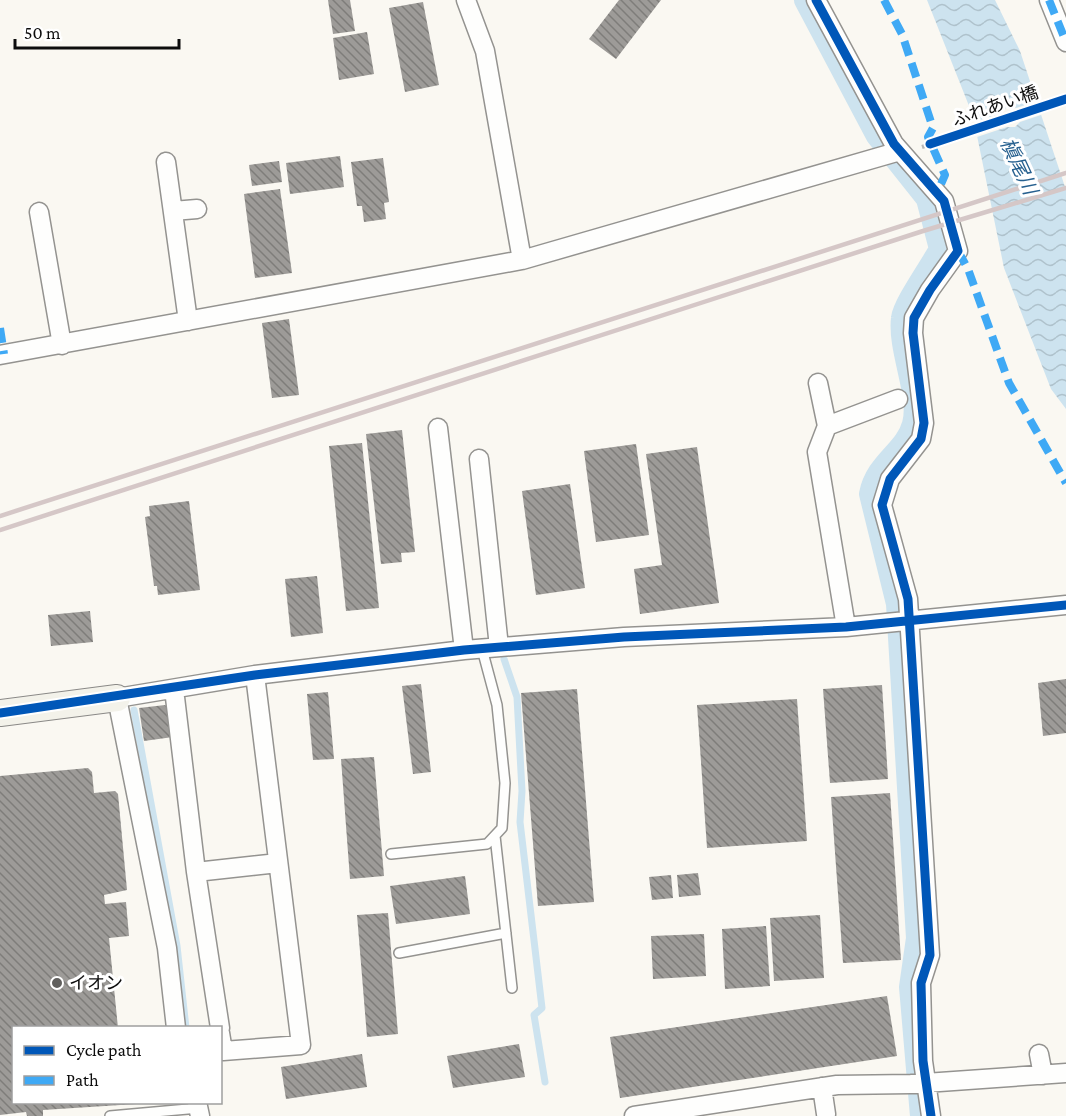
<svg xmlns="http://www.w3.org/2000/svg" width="1066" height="1116" viewBox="0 0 1066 1116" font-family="'Crimson Pro','Noto Sans JP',serif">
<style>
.water{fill:url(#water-waves)}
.pier{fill:#faf8f2}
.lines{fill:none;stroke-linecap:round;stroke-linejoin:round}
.stream{stroke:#cde3ef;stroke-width:7}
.canal{stroke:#cde3ef;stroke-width:22}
.building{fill:url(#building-back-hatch)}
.lane-casing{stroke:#949390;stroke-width:12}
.street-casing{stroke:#949390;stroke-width:21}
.secondary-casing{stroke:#8a8987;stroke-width:28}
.path{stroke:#b8b7b6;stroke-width:4;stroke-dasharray:6 3;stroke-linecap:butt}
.lane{stroke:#fefefd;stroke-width:9}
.street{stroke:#fefefd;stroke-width:18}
.secondary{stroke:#f3f2ea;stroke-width:26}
.rail{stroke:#d5c7c7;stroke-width:4.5}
.quiet{stroke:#3fa9f5;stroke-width:8;stroke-dasharray:15 8;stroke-linecap:butt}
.cycleway-casing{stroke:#fff;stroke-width:13}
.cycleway{stroke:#0057b8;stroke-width:9}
.poi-dot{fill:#605f5d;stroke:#fff;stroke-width:2}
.labels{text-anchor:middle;stroke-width:6;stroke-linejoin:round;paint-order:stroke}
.street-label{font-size:18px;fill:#0d0d0d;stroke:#fff}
.poi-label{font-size:18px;fill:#0d0d0d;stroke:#fff;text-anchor:start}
.water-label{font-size:20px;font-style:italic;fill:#26608f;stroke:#fff}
</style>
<defs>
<pattern id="water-waves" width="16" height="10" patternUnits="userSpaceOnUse" patternTransform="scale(1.5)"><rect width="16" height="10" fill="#cde3ef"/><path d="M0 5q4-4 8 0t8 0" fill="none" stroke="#afc2cc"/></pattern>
<pattern id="building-back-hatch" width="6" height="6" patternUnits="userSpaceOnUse" patternTransform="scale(1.5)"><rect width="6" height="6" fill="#9d9b98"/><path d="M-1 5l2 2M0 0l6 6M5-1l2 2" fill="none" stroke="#7e7d7a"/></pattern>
</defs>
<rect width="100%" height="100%" fill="#faf8f2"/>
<path class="water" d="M927,0H995L1020,51L1066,190V409L1051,389L1004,268L973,116Z"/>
<path class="pier" d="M1040,100L1044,114L1020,122L1015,127H1007L974,138L971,123L1002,113L1007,107L1016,108Z"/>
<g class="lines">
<path class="stream" d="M504,659L517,697L522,791L520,822L542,1008L534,1015L545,1082
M134,710L177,946L186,1028"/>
<path class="canal" d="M805,0L877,136L927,199L940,249C932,264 903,305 902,318C898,350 921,396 913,424C906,451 876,462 870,494L897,604L917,938L910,987L921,1116"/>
</g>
<path class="building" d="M328,0H350L355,31L333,34Z
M619,0H661L616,59L589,39Z
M423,2L439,85L405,92L389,8Z
M367,32L374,74L339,80L333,38Z
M340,156L344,187L290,194L286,163Z
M383,158L389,202L384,203L386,219L364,222L362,206H357L351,162Z
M279,161L282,182L252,186L249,165Z
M280,189L292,273L255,278L244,194Z
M289,319L299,395L272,398L262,323Z
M402,430L415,552L401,553L402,562L381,564L366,434Z
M362,443L379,608L346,611L329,446Z
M636,444L649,535L596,542L584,451Z
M697,447L719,603L640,614L634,569L662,565L646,454Z
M570,484L585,588L536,595L522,491Z
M189,501L200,590L158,595L157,586H154L145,517L150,516L149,506Z
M317,576L323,633L291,637L285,579Z
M90,611L93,642L51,646L48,615Z
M1066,679V733L1043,736L1038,683Z
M421,684L431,772L413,774L402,686Z
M882,685L888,779L830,783L823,689Z
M577,689L594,902L538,906L521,693Z
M328,692L334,759L313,760L307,694Z
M797,699L807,841L707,848L697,705Z
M165,705L169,708L173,737L144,741L139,708Z
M374,757L384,876L350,879L341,759Z
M88,768L92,772L94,793L115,791L118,794L127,890L104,895L105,904L126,902L129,936L109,938L118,1028H14V1102L136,1104L43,1110V1116H27L26,1112L0,1115V776Z
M890,793L901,960L843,963L831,797Z
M698,873L701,895L679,897L677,875Z
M671,875L673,898L652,900L649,877Z
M465,876L470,914L396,924L390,886Z
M388,913L398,1034L367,1037L357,915Z
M820,915L824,978L774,981L770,918Z
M766,926L770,986L725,989L722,929Z
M704,934L706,976L653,979L651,936Z
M887,996L897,1056L620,1098L610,1037Z
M519,1044L525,1077L453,1088L447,1056Z
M362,1054L367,1087L286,1099L281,1067Z"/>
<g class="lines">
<defs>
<path id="lane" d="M495,836L512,988
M391,854L487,844L502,828L505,783L497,705L482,649
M399,953L506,933
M110,1116L199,1108"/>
<path id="street" d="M466,0L485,51L522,260
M816,0L894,144L944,201L958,251L930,290L914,318L913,333L924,423L921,439L890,479L882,505L908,599L930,955L921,983L923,1061L931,1116
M1049,0L1066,42
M166,162L188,321
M173,211L197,209
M39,212L62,345
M0,355L522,260L900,151
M818,383L827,426L817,452L846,627
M827,426L898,399
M438,428L464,650
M479,459L499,647
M174,689L196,872L220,1028
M196,872L278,863
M176,1028L167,948L117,698L255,675L464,650L624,637L846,627L1066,605
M220,1033L223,1051L301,1045L255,675
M1039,1054L1043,1075
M822,1087L826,1114
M197,1102L200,1116
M634,1116L837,1085L911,1084L1066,1073"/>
<path id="secondary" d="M0,713L117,698"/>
</defs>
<use href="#lane" class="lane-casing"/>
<use href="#street" class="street-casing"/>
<use href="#secondary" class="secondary-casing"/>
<path class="path" d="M922,147L1066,99"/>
<use href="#lane" class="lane"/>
<use href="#street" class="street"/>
<use href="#secondary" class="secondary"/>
<path class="rail" d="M0,516L1066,173
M0,530L923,231L1066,188"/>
<path class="quiet" d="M884,0L902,34L933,128L928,137L945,175L937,193
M1049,0L1066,42
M958,251L968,269L1009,383L1066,483
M0,328L4,354"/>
<defs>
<path id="cycleway" d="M816,0L894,144L944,201L958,251L930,290L914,318L913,333L924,423L921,439L890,479L882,505L908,599L930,955L921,983L923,1061L931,1116
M930,144L1066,99
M0,713L255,675L464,650L624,637L846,627L1066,605"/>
</defs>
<use href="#cycleway" class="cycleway-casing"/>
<use href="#cycleway" class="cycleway"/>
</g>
<circle class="poi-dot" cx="57" cy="983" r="6"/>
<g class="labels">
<g class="street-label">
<text transform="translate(995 106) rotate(-19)" y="6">ふれあい橋</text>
</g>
<g class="poi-label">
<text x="69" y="989">イオン</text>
</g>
<g class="water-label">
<text transform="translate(1019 166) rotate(65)" y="7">槇尾川</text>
</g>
</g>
<rect x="12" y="1026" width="210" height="78" fill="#ffffff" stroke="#9e9e9e" stroke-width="1.5"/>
<rect x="24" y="1046" width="30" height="9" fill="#0057b8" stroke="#9e9e9e" stroke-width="1.5"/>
<text x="66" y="1056" font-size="18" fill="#0d0d0d">Cycle path</text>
<rect x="24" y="1076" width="30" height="9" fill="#3fa9f5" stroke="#9e9e9e" stroke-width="1.5"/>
<text x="66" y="1086" font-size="18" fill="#0d0d0d">Path</text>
<path d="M15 39v9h164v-9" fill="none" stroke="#0d0d0d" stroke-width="3"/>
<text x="24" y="39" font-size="18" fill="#0d0d0d" stroke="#ffffff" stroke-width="4.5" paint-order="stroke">50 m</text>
</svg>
